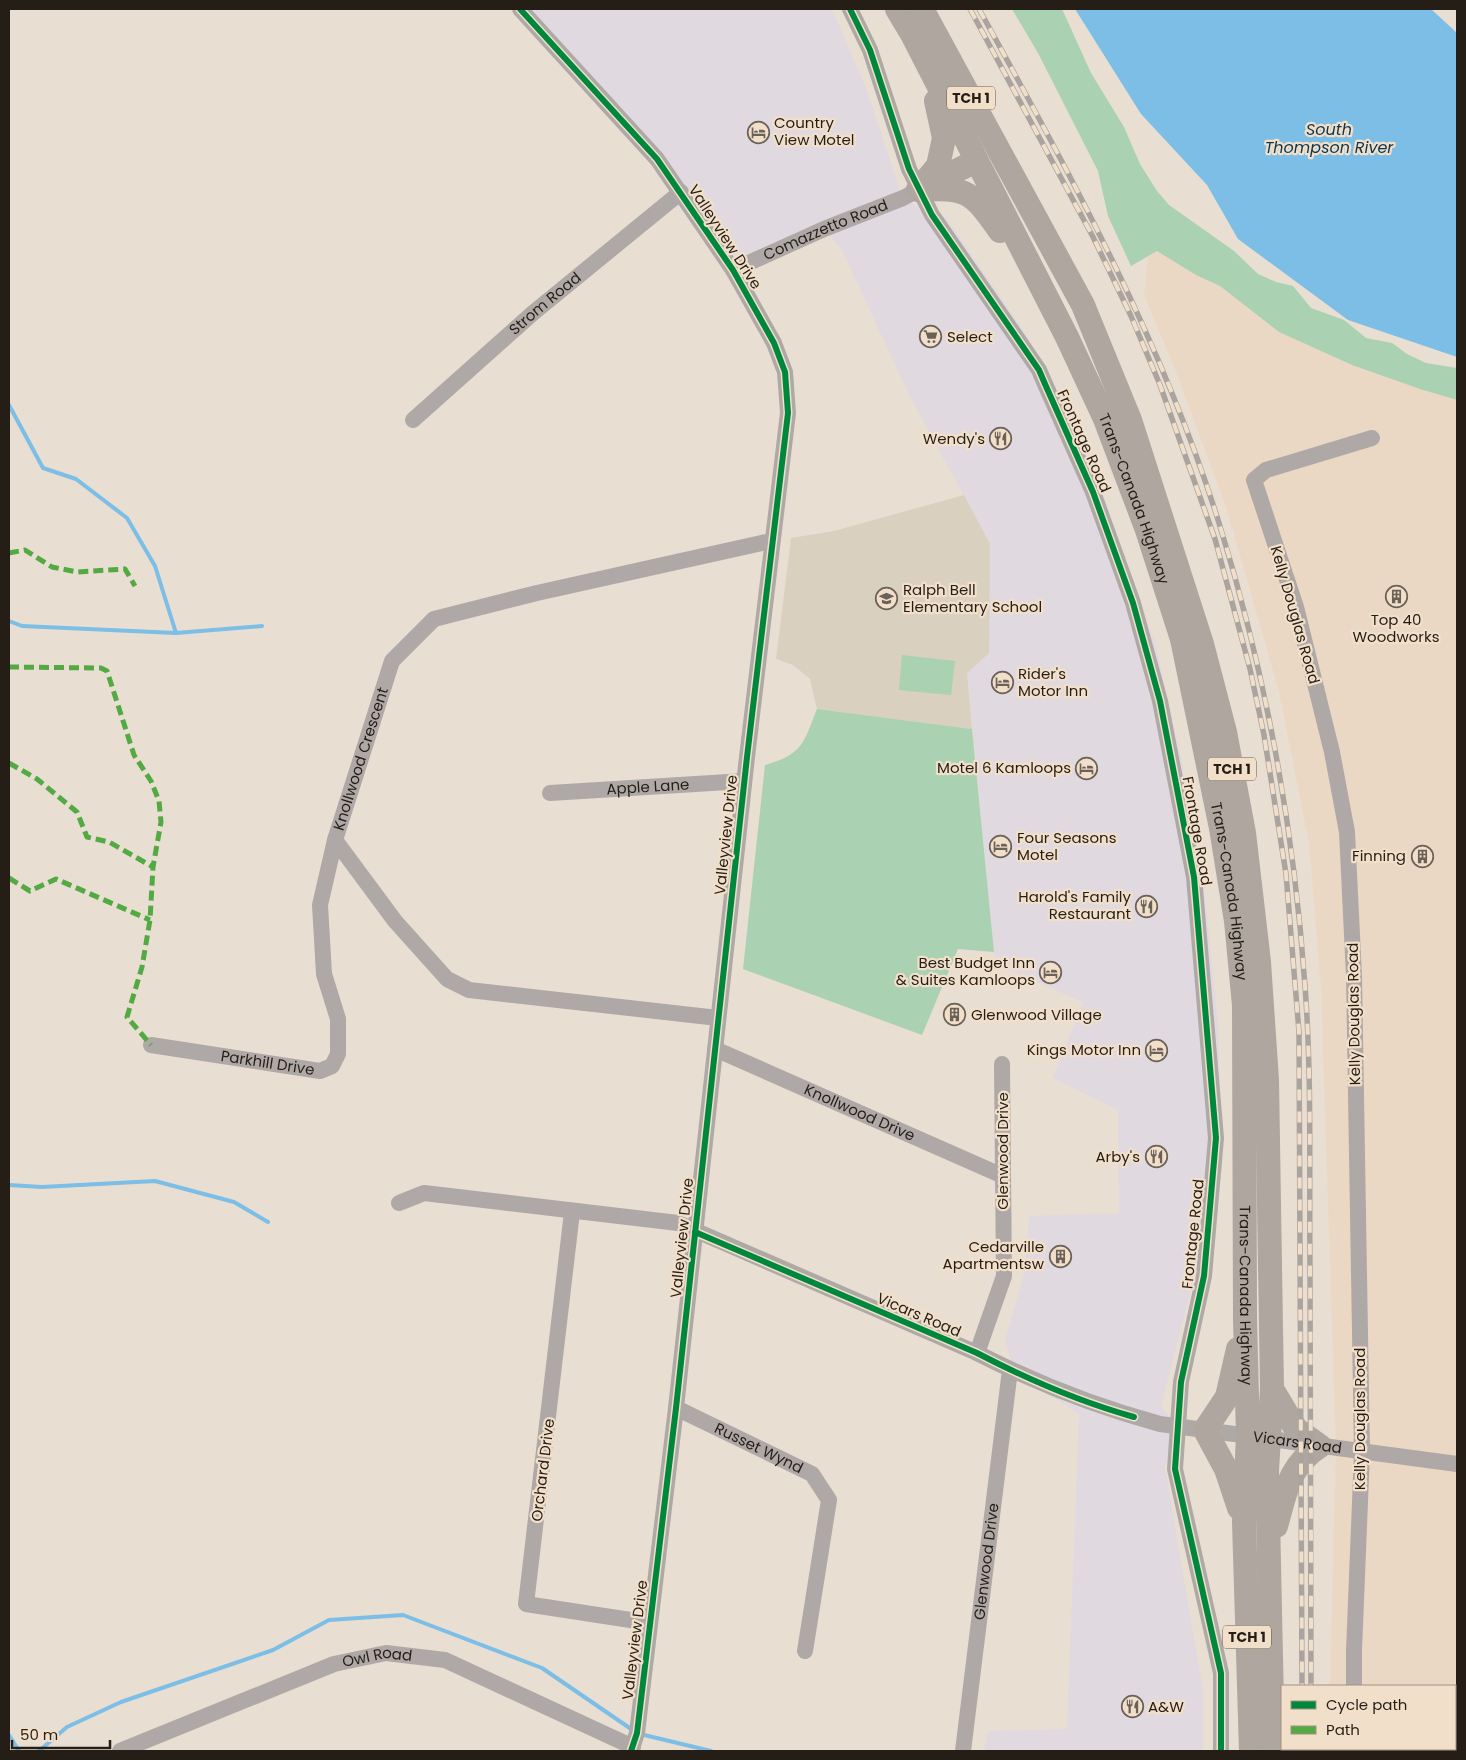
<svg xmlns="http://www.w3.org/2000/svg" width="1466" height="1760" viewBox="0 0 1466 1760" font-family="Poppins,sans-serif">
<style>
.commercial{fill:#e0d9e0}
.built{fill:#ebd8c4}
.education{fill:#d9d0bf}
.green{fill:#a9d1b2}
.water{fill:#7cbee6}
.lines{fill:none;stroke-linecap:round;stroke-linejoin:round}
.stream{stroke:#7cbee6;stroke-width:4}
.minor{stroke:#aea9a7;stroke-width:16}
.highway{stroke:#aea69f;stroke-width:24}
.rail-casing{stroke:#aba49e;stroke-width:5.5}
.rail{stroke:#f2dfc9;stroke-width:4;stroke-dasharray:11;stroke-linecap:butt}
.quiet{stroke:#53aa42;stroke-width:5;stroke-dasharray:10 5;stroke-linecap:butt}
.cycleway-casing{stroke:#f2dfc9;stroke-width:9}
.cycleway{stroke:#00873e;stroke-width:6}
.labels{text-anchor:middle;stroke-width:4.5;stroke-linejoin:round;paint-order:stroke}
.shield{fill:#f2dfc9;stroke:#62584c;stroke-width:1}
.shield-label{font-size:14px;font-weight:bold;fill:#251e16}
.poi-label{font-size:15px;fill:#251e16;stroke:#f2dfc9;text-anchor:end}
.street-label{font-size:15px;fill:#251e16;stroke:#f2dfc9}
.water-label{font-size:16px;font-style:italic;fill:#0b364f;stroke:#f2dfc9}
</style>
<rect width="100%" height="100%" fill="#e9ded2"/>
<path class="commercial" d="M520,9H832L866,88L903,198L932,215L946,217L1029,339L1079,432L1155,643L1181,758L1204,887L1218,1020L1222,1169L1161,1406L1178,1426L1165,1468L1203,1691V1751H984L988,1731L1067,1729L1079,1414L1010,1370L1011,1361L1005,1340L1026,1267L1029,1216L1119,1213L1118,1110L1053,1078L1083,1002L995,964L967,673L990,544L910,397L842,250L824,229L733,270L681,192Z"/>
<path class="built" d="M1157,251L1196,275L1220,286L1279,332L1352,365L1420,389L1457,400V1751H1330V1749H1455V1686H1330L1336,1448L1321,988L1309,843L1279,692L1226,507L1175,369L1144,295L1148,257Z"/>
<path class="education" d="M964,495L990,544L989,653L967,673L972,729L817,709L810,679L793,665L776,659L791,538L834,531Z"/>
<path class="green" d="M1012,9H1062L1091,73L1124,127L1140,164L1157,191L1169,205L1234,251L1258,274L1276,282L1293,286L1311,308L1344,320L1366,338L1392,343L1407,354L1426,363L1457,368V400L1420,389L1352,365L1279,332L1220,286L1196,275L1157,251L1131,266L1108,216L1098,171L1038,53Z
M902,655L955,661L951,695L899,690Z
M817,709L972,729L994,952L958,949L922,1035L743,969L765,765C803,754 803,744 817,709Z"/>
<path class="water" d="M1075,9H1431L1457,33V357L1348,320L1238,239L1207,185L1141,114Z"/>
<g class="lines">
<path class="stream" d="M9,405L43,468L76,479L127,518L155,566L176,633
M9,621L22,626L176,633L262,626
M9,1185L42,1187L155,1181L234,1202L268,1222
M640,1734L711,1751
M9,1735L19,1751
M39,1751L67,1727L121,1702L273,1650L329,1620L403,1615L542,1668L634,1731"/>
<g class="minor">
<path d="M520,9L657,159L733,270L774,343L785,372L788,413L747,757L676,1408L637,1733L631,1751"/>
<path d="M850,9L870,50L909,169L932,215L1039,370L1045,384L1093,492L1133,603L1160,701L1194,877L1216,1138L1204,1276L1181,1382L1175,1469L1221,1673V1751"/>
<path id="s1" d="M733,270L824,229L903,198L918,190"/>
<path id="s2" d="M413,420L533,313L681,192"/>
<path id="s3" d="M550,793L744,781"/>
<path id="s4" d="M718,1018L469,990L447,979L395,921L335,840L392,661L434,619L537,593L771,541"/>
<path id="s5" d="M151,1045L320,1071L332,1066L338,1054V1019L324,974L320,905L335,840"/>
<path id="s6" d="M715,1049L1003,1176"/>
<path id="s7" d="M399,1203L424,1193L678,1223L977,1353C1036,1383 1097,1407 1160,1424L1457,1464"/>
<path d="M572,1212L526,1604L650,1623"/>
<path d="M977,1353L1004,1276L1002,1064"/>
<path id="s8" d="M676,1408L812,1474L829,1500L805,1651"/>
<path d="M1354,1686V1651L1362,1452L1354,976L1347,832L1332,752L1296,607L1254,480L1266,470L1372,438"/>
<path d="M1356,1749V1751"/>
<path id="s9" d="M120,1751L334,1664L386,1653L445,1660L633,1747"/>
<path id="s10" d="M963,1751L1010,1370"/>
</g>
<g class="highway">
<path id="s11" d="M897,9L912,34L1067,337L1105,419L1147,530L1182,639L1221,828L1236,921L1244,1005L1245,1318L1248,1436L1244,1522L1251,1751"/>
<path d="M922,9L1083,305L1130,420L1202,644L1225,732L1244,833L1259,962L1267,1080L1272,1389L1267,1470L1273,1751"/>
<path d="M926,186L976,161"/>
<path d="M918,190C967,187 972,191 1000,231"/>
<path d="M918,190L938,166L944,138L936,101"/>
<path d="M1238,1349L1227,1397L1205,1430L1226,1469L1239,1508"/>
<path d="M1272,1389L1296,1429L1320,1446C1288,1466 1286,1492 1276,1526"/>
</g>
<defs>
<path id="rail" d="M970,9L1093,237L1131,316L1160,385L1215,539L1250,669L1264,735L1286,874L1299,1032L1302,1686
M979,9C1071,176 1162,340 1219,523C1266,674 1294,829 1305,986C1312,1079 1309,1173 1310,1266C1311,1406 1311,1546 1311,1686
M1302,1749V1751
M1311,1749V1751"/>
</defs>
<use href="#rail" class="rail-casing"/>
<use href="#rail" class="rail"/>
<path class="quiet" d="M9,553L25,550L52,567L77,572L125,569L135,586
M9,667L101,668L107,671L134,755L151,781L159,801L161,822L153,867L150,920L142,967L127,1017L151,1045
M9,763L37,779L77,812L87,837L109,842L153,867
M9,878L30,891L56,879L150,920"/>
<defs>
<path id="cycleway" d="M520,9L657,159L733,270L774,343L785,372L788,413L747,757L676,1408L637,1733L631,1751
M850,9L870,50L909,169L932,215L1039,370L1045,384L1093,492L1133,603L1160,701L1194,877L1216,1138L1204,1276L1181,1382L1175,1469L1221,1673V1751
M695,1232L977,1353C1027,1379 1080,1402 1134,1417"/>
</defs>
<use href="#cycleway" class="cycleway-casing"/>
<use href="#cycleway" class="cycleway"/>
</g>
<defs>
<symbol id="hotel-ring" viewBox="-11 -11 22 22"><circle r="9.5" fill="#f2dfc9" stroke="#6a6158" stroke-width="1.5"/><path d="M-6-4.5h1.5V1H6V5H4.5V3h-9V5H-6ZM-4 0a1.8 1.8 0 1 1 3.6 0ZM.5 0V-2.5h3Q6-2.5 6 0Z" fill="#6a6158"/></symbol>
<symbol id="supermarket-ring" viewBox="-11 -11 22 22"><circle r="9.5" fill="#f2dfc9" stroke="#6a6158" stroke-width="1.5"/><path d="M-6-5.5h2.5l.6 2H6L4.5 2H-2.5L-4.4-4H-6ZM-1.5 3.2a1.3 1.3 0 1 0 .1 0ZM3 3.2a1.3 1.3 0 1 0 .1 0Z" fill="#6a6158"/></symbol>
<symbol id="restaurant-ring" viewBox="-11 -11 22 22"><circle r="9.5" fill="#f2dfc9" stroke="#6a6158" stroke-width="1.5"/><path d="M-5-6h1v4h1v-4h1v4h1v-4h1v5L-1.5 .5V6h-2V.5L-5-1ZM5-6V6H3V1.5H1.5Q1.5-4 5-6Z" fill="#6a6158"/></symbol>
<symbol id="building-ring" viewBox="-11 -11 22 22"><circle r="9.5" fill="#f2dfc9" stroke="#6a6158" stroke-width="1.5"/><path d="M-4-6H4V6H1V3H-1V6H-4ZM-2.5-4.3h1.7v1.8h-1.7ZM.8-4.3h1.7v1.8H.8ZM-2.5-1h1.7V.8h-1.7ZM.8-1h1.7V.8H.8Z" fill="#6a6158"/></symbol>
<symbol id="school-ring" viewBox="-11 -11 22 22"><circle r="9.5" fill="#f2dfc9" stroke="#6a6158" stroke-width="1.5"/><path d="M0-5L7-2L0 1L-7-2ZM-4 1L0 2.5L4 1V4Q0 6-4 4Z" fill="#6a6158"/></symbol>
</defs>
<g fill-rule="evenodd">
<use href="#hotel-ring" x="746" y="120" width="25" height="25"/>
<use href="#supermarket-ring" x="918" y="324" width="25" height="25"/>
<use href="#restaurant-ring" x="988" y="426" width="25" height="25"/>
<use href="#building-ring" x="1384" y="584" width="25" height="25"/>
<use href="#school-ring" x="874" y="586" width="25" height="25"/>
<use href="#hotel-ring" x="990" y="670" width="25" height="25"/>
<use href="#hotel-ring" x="1074" y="756" width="25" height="25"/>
<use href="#hotel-ring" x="988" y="834" width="25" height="25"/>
<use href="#building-ring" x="1410" y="844" width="25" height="25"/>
<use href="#restaurant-ring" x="1134" y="894" width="25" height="25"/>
<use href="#hotel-ring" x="1038" y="960" width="25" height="25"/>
<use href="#building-ring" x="942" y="1002" width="25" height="25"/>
<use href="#hotel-ring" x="1144" y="1038" width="25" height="25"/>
<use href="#restaurant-ring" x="1144" y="1144" width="25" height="25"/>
<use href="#building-ring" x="1048" y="1244" width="25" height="25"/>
<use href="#restaurant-ring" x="1120" y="1694" width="25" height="25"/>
</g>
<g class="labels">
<g class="shield">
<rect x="947" y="86.5" width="48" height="23" rx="4"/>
<rect x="1208" y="757.5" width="48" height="23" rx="4"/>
<rect x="1223" y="1625.5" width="48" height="23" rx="4"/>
</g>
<g class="shield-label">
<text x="971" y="103">TCH 1</text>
<text x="1232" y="774">TCH 1</text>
<text x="1247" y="1642">TCH 1</text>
</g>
<g class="poi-label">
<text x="774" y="128" text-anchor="start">Country<tspan x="774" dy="17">View Motel</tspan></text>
<text x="947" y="342" text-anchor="start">Select</text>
<text x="985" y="444">Wendy's</text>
<text x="903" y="595" text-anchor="start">Ralph Bell<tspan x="903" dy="17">Elementary School</tspan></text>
<text x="1396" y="625" text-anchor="middle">Top 40<tspan x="1396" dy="17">Woodworks</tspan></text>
<text x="1018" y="679" text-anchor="start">Rider's<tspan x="1018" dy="17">Motor Inn</tspan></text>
<text x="1071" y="773">Motel 6 Kamloops</text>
<text x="1017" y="843" text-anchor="start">Four Seasons<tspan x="1017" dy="17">Motel</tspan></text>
<text x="1406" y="861">Finning</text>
<text x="1131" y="902">Harold's Family<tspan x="1131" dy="17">Restaurant</tspan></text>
<text x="1035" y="968">Best Budget Inn<tspan x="1035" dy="17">&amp; Suites Kamloops</tspan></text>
<text x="971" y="1020" text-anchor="start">Glenwood Village</text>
<text x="1141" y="1055">Kings Motor Inn</text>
<text x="1140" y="1162">Arby's</text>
<text x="1044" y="1252">Cedarville<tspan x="1044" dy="17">Apartmentsw</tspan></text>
<text x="1148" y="1712" text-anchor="start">A&amp;W</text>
</g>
<g class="street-label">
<text dy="5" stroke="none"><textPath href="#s1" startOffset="101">Comazzetto Road</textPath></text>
<text transform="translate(725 237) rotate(57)" y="5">Valleyview Drive</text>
<text dy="5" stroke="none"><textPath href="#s2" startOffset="176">Strom Road</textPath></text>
<text transform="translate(1084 441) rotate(66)" y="5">Frontage Road</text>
<text dy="5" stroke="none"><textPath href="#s11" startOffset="545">Trans-Canada Highway</textPath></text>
<text transform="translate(1295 615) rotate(74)" y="5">Kelly Douglas Road</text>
<text dy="5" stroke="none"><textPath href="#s4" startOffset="539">Knollwood Crescent</textPath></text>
<text dy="5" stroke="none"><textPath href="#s3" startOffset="98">Apple Lane</textPath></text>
<text transform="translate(1197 831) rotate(80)" y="5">Frontage Road</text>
<text transform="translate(726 835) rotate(-84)" y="5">Valleyview Drive</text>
<text dy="5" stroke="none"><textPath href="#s11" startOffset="950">Trans-Canada Highway</textPath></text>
<text transform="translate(1354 1014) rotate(-91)" y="5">Kelly Douglas Road</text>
<text dy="5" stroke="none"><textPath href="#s5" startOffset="118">Parkhill Drive</textPath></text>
<text dy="5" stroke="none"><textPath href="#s6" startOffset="158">Knollwood Drive</textPath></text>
<text transform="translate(1003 1151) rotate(-90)" y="5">Glenwood Drive</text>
<text transform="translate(1193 1234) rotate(-84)" y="5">Frontage Road</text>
<text transform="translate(682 1238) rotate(-84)" y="5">Valleyview Drive</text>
<text dy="5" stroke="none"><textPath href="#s11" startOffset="1355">Trans-Canada Highway</textPath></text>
<text transform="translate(919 1315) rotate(23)" y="5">Vicars Road</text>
<text transform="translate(1360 1419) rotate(-90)" y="5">Kelly Douglas Road</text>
<text dy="5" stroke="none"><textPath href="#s7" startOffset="944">Vicars Road</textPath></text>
<text dy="5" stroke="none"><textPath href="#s8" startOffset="92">Russet Wynd</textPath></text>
<text transform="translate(543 1470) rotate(-83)" y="5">Orchard Drive</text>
<text dy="5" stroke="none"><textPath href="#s10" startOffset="191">Glenwood Drive</textPath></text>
<text transform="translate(635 1640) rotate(-83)" y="5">Valleyview Drive</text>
<text dy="5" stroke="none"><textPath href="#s9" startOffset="275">Owl Road</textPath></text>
</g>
<g class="water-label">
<text x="1329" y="135">South<tspan x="1329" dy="18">Thompson River</tspan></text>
</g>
</g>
<rect width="1466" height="1760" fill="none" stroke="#251e16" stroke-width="20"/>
<rect x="1281" y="1685" width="175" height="65" fill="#f2dfc9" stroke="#a09281"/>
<rect x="1291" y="1701" width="25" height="8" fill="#00873e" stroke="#a09281"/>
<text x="1326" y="1710" font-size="15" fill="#251e16">Cycle path</text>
<rect x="1291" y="1726" width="25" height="8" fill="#53aa42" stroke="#a09281"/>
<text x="1326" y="1735" font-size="15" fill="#251e16">Path</text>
<path d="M12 1740v8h98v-8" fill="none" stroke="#251e16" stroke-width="2.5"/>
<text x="20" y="1740" font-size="15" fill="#251e16" stroke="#f2dfc9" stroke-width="4" paint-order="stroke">50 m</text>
</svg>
